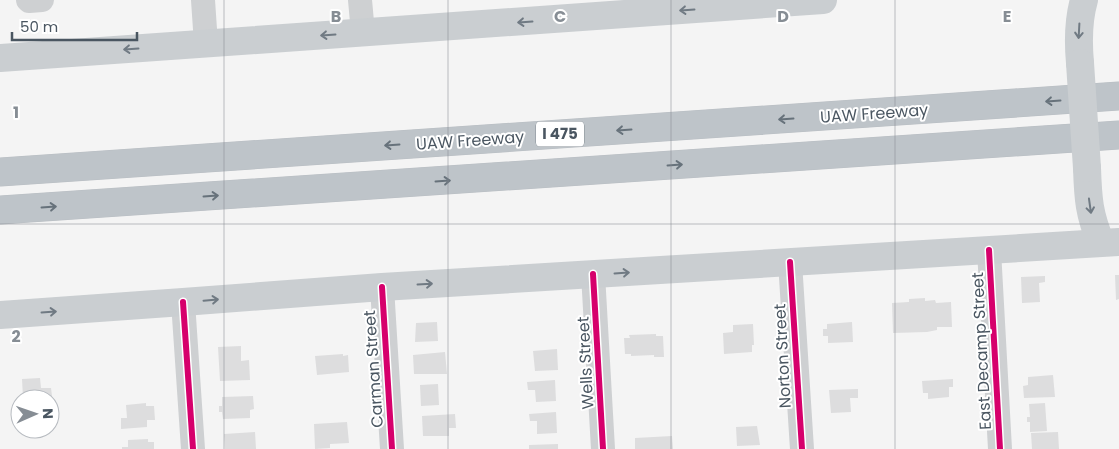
<svg xmlns="http://www.w3.org/2000/svg" width="1119" height="449" viewBox="0 0 1119 449" font-family="Poppins,sans-serif">
<style>
.building{fill:#ddddde}
.lines{fill:none;stroke-linecap:round;stroke-linejoin:round}
.highway-casing{stroke:#b9bec3;stroke-width:29}
.minor{stroke:#ced0d2;stroke-width:24}
.major{stroke:#caced1;stroke-width:28}
.highway{stroke:#bec4c9;stroke-width:28}
.major-bridge{stroke:#caced1;stroke-width:28}
.cycleway-casing{stroke:#fff;stroke-width:9}
.cycleway{stroke:#d6006c;stroke-width:6}
.oneway{stroke:#707a83}
.oneway2{stroke:#67727b}
.grid{fill:none;stroke:#868d94;stroke-width:1;stroke-opacity:0.55}
.labels{text-anchor:middle;stroke-width:4;stroke-linejoin:round;paint-order:stroke}
.shield{fill:#fff;stroke:#808990;stroke-width:1}
.shield-label{font-size:15px;font-weight:bold;fill:#4a5661}
.street-label{font-size:16px;fill:#4a5661;stroke:#fff}
.grid-label{font-size:16px;text-anchor:middle;font-weight:bold;fill:#868d94;stroke:#fff;stroke-width:4;stroke-linejoin:round;paint-order:stroke}
</style>
<rect width="100%" height="100%" fill="#f4f4f4"/>
<path class="building" d="M1115,275H1119V299L1116,300Z
M1045,276V282L1039,283L1040,302L1022,303L1021,277Z
M925,298V301L935,300L936,303L951,302L952,327H937V330L927,332L893,333L892,303L909,302V299Z
M437,322L438,341L415,342L416,323Z
M852,322L853,342L828,343V336H823V329H827V324Z
M753,324L754,345H752V352L724,354L723,333L733,332V325Z
M656,334V336H663L664,357H654V355L631,356V354H625L624,338H630L629,335Z
M241,346V361L249,360L250,380L220,381L218,347Z
M557,349L558,370L535,371L533,351Z
M445,352L447,374H414L413,355Z
M343,354V356L348,355L349,372L317,375L315,356Z
M1053,375L1055,397L1024,398L1023,386L1028,385V377Z
M40,378L41,388H51L52,396L23,398L22,379Z
M953,379V387H949V397L928,399V393H923L922,381Z
M555,380L556,401L536,402L535,390H528L527,382Z
M438,384L439,405L421,406L420,385Z
M858,389V398H850L851,412L831,413L829,390Z
M253,396L254,409L250,410V418L223,419L222,412H219V406H222V397Z
M146,403V406H154L155,420H147V427L121,429V418H127L126,405Z
M1045,403L1047,431L1030,432V422H1027V417H1030L1029,404Z
M556,412L557,433L537,434V421H530L529,414Z
M455,414L456,428H449V436H423L422,416Z
M347,422L349,443L330,444V448L315,449L314,424Z
M757,426L760,445L737,446L736,427Z
M255,432L256,449H225L224,434Z
M1058,432L1059,449H1032L1031,433Z
M672,436L673,449H635V438Z
M148,439V442H154V449H122V447H128V440Z
M558,444V449H529V445Z"/>
<g class="lines">
<defs>
<path id="highway" d="M0,172L1119,96
M0,210L1119,135"/>
</defs>
<use href="#highway" class="highway-casing"/>
<path class="minor" d="M28,0L29,1L42,0
M203,0L206,44
M360,0L363,33
M989,250L1000,449
M790,262L802,449
M593,274L603,449
M382,287L392,449
M183,302L193,449"/>
<path class="major" d="M0,58L823,0
M1080,63C1078,41 1078,21 1084,0
M1087,168C1088,199 1089,214 1101,243
M0,315L183,302L382,287L1119,242"/>
<use href="#highway" class="highway"/>
<path class="major-bridge" d="M1080,63L1087,168"/>
<defs>
<path id="cycleway" d="M989,250L1000,449
M790,262L802,449
M593,274L603,449
M382,287L392,449
M183,302L193,449"/>
</defs>
<use href="#cycleway" class="cycleway-casing"/>
<use href="#cycleway" class="cycleway"/>
</g>
<defs><path id="oneway-shaft" d="M-6 0H5M1.5-3L5.5 0L1.5 3" fill="none" stroke-width="1.6" stroke-linecap="round" stroke-linejoin="round" transform="scale(1.25)"/></defs>
<g class="oneway">
<use href="#oneway-shaft" transform="translate(687 10) rotate(176)"/>
<use href="#oneway-shaft" transform="translate(525 22) rotate(176)"/>
<use href="#oneway-shaft" transform="translate(1079 31) rotate(93)"/>
<use href="#oneway-shaft" transform="translate(328 35) rotate(176)"/>
<use href="#oneway-shaft" transform="translate(131 49) rotate(176)"/>
<use href="#oneway-shaft" transform="translate(1090 206) rotate(82)"/>
<use href="#oneway-shaft" transform="translate(622 273) rotate(-4)"/>
<use href="#oneway-shaft" transform="translate(425 284) rotate(-3)"/>
<use href="#oneway-shaft" transform="translate(211 300) rotate(-5)"/>
<use href="#oneway-shaft" transform="translate(49 312) rotate(-4)"/>
</g>
<g class="oneway2">
<use href="#oneway-shaft" transform="translate(1053 101) rotate(176)"/>
<use href="#oneway-shaft" transform="translate(786 119) rotate(176)"/>
<use href="#oneway-shaft" transform="translate(624 130) rotate(176)"/>
<use href="#oneway-shaft" transform="translate(392 145) rotate(176)"/>
<use href="#oneway-shaft" transform="translate(675 165) rotate(-4)"/>
<use href="#oneway-shaft" transform="translate(443 181) rotate(-4)"/>
<use href="#oneway-shaft" transform="translate(211 196) rotate(-4)"/>
<use href="#oneway-shaft" transform="translate(49 207) rotate(-4)"/>
</g>
<path class="grid" d="M224,0V449M448,0V449M671,0V449M895,0V449M0,224H1119"/>
<g class="labels">
<rect class="shield" x="536" y="121.5" width="48" height="25" rx="4"/>
<g class="shield-label">
<text x="560" y="139">I 475</text>
</g>
<g class="street-label">
<text transform="translate(874 113) rotate(-4)" y="6">UAW Freeway</text>
<text transform="translate(470 140) rotate(-4)" y="6">UAW Freeway</text>
<text transform="translate(981 351) rotate(-93)" y="6">East Decamp Street</text>
<text transform="translate(782 356) rotate(-93)" y="6">Norton Street</text>
<text transform="translate(585 363) rotate(-93)" y="6">Wells Street</text>
<text transform="translate(373 369) rotate(-94)" y="6">Carman Street</text>
</g>
</g>
<g class="grid-label">
<text x="336" y="22">B</text>
<text x="560" y="22">C</text>
<text x="783" y="22">D</text>
<text x="1007" y="22">E</text>
<text x="16" y="118">1</text>
<text x="16" y="342">2</text>
</g>
<g transform="translate(35 414) rotate(88)"><circle r="24" fill="#ffffff" stroke="#b7bbc0"/>
<path d="M0-4L9 19L0 12L-9 19Z" fill="#868d94"/>
<text y="-8" font-size="14" font-weight="bold" text-anchor="middle" fill="#4a5661">N</text>
</g>
<path d="M12 32v8h125v-8" fill="none" stroke="#4a5661" stroke-width="2.5"/>
<text x="20" y="32" font-size="15" fill="#4a5661" stroke="#ffffff" stroke-width="4" paint-order="stroke">50 m</text>
</svg>
